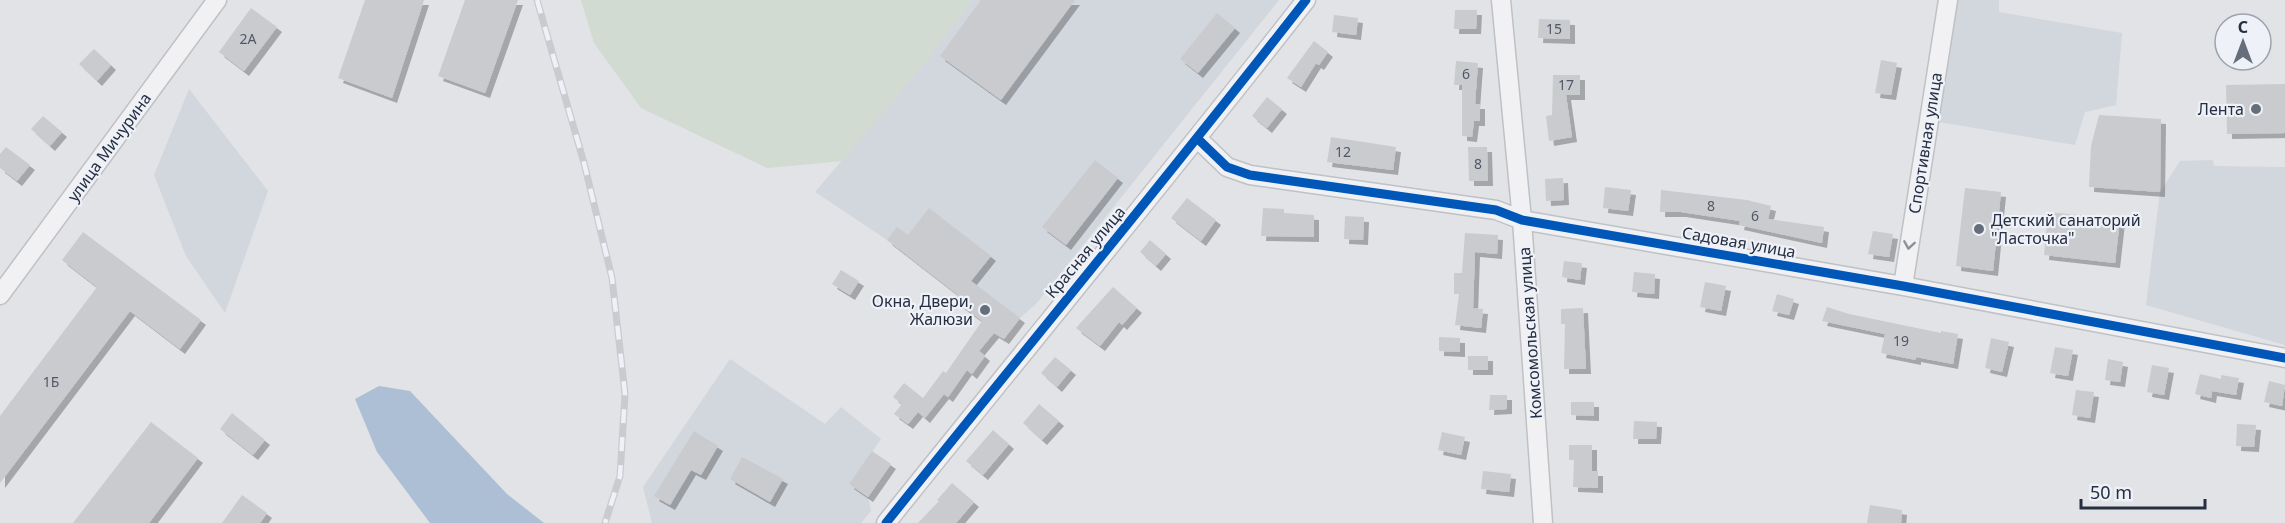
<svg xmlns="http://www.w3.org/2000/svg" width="2285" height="523" viewBox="0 0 2285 523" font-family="'Noto Sans',sans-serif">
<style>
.built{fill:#d2d6dd}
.green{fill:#d1dbd1}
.water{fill:#acbfd4}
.building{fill:#c9cbce;filter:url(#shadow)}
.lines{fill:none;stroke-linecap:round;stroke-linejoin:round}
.minor-casing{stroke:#bfc1c4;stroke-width:21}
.minor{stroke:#f1f1f3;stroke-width:18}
.rail-casing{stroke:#cacbce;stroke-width:7}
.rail{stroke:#eef1f7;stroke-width:4.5;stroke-dasharray:14;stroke-linecap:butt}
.cycleway-casing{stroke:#eef1f7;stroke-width:13}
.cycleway{stroke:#0057b8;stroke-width:9}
.oneway{stroke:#8c909a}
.poi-dot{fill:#676e7b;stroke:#eef1f7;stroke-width:2}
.labels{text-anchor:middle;stroke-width:4.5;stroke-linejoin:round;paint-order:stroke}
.number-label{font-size:14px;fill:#505765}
.poi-label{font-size:16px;fill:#262f41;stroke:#eef1f7;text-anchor:end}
.street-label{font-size:16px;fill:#262f41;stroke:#eef1f7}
</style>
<defs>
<filter id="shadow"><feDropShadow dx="5" dy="5" stdDeviation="0" flood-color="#0004"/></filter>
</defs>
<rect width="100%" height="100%" fill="#e1e3e6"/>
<path class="built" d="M972,0H1279L1036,304L1020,318L1004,339L954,300L958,295L887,240L815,192L918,71Z
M1956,0H1999V12L2122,33L2116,105L2085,112L2075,145L1939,122Z
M189,89L268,191L225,313L186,256L154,175Z
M2213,160L2214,166L2285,167V345L2146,305L2160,192L2180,161Z
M730,359L825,424L841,407L881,439L849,484L868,497L871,511L861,523H652L643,487Z"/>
<path class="green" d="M581,0H972L918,71L842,161L767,168L641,108L594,43Z"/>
<path class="water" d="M379,386L410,391L507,494L544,523H430L377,452L355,399Z"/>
<path class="building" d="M365,0H424L392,98L338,78Z
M465,0H518L485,93L438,76Z
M981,0H1075L1001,100L940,56Z
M251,8L277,27L244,71L219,52Z
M1455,10H1477L1476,29H1454Z
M1217,13L1235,28L1198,73L1180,59Z
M1334,15L1358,18L1356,35L1332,32Z
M1539,19L1570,20V39L1538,38Z
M1314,41L1328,52L1319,65L1316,63L1301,87L1287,78Z
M94,49L111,65L97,81L79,64Z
M1881,60L1897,63L1891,95L1875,93Z
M1456,61L1478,63L1475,104H1480V121H1474L1472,137L1462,136V85H1454Z
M1553,75H1580V95H1566L1572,137L1549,141L1546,116L1552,115Z
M2285,84V133L2227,134L2226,85Z
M1267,97L1282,109L1267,128L1252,116Z
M2099,115L2161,119L2160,192L2089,187L2091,146Z
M43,116L62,132L50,146L31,129Z
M1331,137L1396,147L1393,170L1327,162Z
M6,147L30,165L17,181L0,168V154Z
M1468,147H1487L1488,181H1469Z
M1095,160L1118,178L1066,245L1042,227Z
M1563,178L1564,200L1546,201L1545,179Z
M1605,187L1631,190L1628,211L1603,208Z
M1965,188L2001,192L1993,271L1956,266Z
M1661,190L1747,200L1771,206L1768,219L1824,227L1822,243L1739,225L1740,221L1681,212H1660Z
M1187,198L1216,220L1201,241L1171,218Z
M929,208L991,256L971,281L1020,318L1004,339L994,333L979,351L985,356L972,374L967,370L948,397L944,394L925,418L918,412L908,424L894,414L902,404L893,397L904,383L923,398L943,371L946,373L982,321L954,300L958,295L887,240L897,227L908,235Z
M1263,208L1284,209V213L1314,215V237L1261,236Z
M2048,212L2120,219L2115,263L2044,255Z
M1345,216L1364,217L1363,240L1344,239Z
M1873,231L1893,234L1889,257L1868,254Z
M83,232L201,320L180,349L130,311L0,483V416L97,287L62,260Z
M1465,233L1498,235L1497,254L1475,252L1473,308L1483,309L1481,328L1455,325L1459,294H1454V273H1462Z
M1150,240L1166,254L1156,266L1140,252Z
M1564,261L1582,263L1580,280L1562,277Z
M841,270L859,281L850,295L832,284Z
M1634,272L1655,274L1654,294L1632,292Z
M1705,282L1726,286L1721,311L1700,307Z
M1113,287L1137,308L1122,325L1119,322L1100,346L1076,328Z
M1777,294L1794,299L1789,315L1772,311Z
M1827,307L1849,314L1941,333V331L1958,334L1953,364L1916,357V360L1881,353L1885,334L1822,321Z
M1583,308L1586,369H1564L1565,324H1561V309Z
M1439,337L1460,338V352L1439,351Z
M1991,338L2009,342L2002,372L1985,368Z
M2055,347L2073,350L2068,376L2050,373Z
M1468,356H1488V370H1468Z
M1055,357L1071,370L1057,387L1041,373Z
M2108,359L2123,362L2120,382L2105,380Z
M2152,365L2169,368L2164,395L2147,392Z
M2200,374L2221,379V375L2239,378L2236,395L2212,391L2211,398L2195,394Z
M2269,381L2285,385L2282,406L2264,402Z
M2076,390L2094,392L2090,418L2072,415Z
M1490,395H1507V409L1489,410Z
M1571,402H1594V416L1571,415Z
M1039,404L1059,421L1042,440L1023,423Z
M232,413L265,440L253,455L220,429Z
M1634,421L1657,422L1656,439H1633Z
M151,422L198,458L149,523H73Z
M2237,424L2256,425L2254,447L2236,446Z
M993,430L1009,444L983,475L966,461Z
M694,431L718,446L701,475L691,470L670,505L654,496Z
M1442,432L1465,437L1461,455L1438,450Z
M1569,445H1592V471H1598V488L1573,487L1574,460H1569Z
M872,451L891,464L868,497L849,484Z
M742,457L783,479L770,502L730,479Z
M1483,471L1511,474L1509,492L1481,489Z
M952,483L974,502L956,523H918L939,501L937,500Z
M242,495L267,513L260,523H222Z
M1870,505L1902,510L1901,523H1867Z"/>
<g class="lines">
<defs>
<path id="minor" d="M1501,0L1522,220L1543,523
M1198,139L1227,167L1250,175L1496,210L1522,220L1903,286L2285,358
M1903,286L1948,0
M0,295L217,0
M886,523C1026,348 1169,176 1306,0"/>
</defs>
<use href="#minor" class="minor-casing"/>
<use href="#minor" class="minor"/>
<defs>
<path id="rail" d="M537,0L584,163L612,278L625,394L620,476L605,523"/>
</defs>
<use href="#rail" class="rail-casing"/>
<use href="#rail" class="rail"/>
<defs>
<path id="cycleway" d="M1198,139L1227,167L1250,175L1496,210L1522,220L1903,286L2285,358
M886,523C1026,348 1169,176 1306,0"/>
</defs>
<use href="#cycleway" class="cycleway-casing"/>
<use href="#cycleway" class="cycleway"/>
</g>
<defs><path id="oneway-chevron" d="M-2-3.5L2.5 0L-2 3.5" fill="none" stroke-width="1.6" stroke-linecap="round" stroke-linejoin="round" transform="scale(1.5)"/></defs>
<use class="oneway" href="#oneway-chevron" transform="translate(1909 245) rotate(99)"/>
<g class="poi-dot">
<circle cx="2256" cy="109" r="6"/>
<circle cx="1979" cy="229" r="6"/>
<circle cx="985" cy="310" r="6"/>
</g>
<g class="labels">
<g class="number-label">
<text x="1554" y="34">15</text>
<text x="248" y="44">2А</text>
<text x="1466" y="79">6</text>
<text x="1566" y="90">17</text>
<text x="1343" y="157">12</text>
<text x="1478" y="169">8</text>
<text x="1711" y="211">8</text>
<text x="1755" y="221">6</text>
<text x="1901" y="346">19</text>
<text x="51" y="387">1Б</text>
</g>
<g class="poi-label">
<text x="2244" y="115">Лента</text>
<text x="1991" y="226" text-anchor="start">Детский санаторий<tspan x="1991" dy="18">"Ласточка"</tspan></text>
<text x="973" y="307">Окна, Двери,<tspan x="973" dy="18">Жалюзи</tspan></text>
</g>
<g class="street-label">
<text transform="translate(1925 143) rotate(-81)" y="6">Спортивная улица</text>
<text transform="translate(109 147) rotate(-54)" y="6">улица Мичурина</text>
<text transform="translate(1739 242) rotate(10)" y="6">Садовая улица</text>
<text transform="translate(1085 252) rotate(-50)" y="6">Красная улица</text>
<text transform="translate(1530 333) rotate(-94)" y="6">Комсомольская улица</text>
</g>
</g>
<g transform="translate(2243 42)"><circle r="28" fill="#eef1f7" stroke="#9ea3ae" stroke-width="1.5"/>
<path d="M0-4.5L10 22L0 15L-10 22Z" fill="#676e7b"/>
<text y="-9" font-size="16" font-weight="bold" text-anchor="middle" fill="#262f41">С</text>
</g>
<path d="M2081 499v9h124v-9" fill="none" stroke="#262f41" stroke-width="3"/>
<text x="2090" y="499" font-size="18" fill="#262f41" stroke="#eef1f7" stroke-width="4.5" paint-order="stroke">50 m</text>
</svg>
